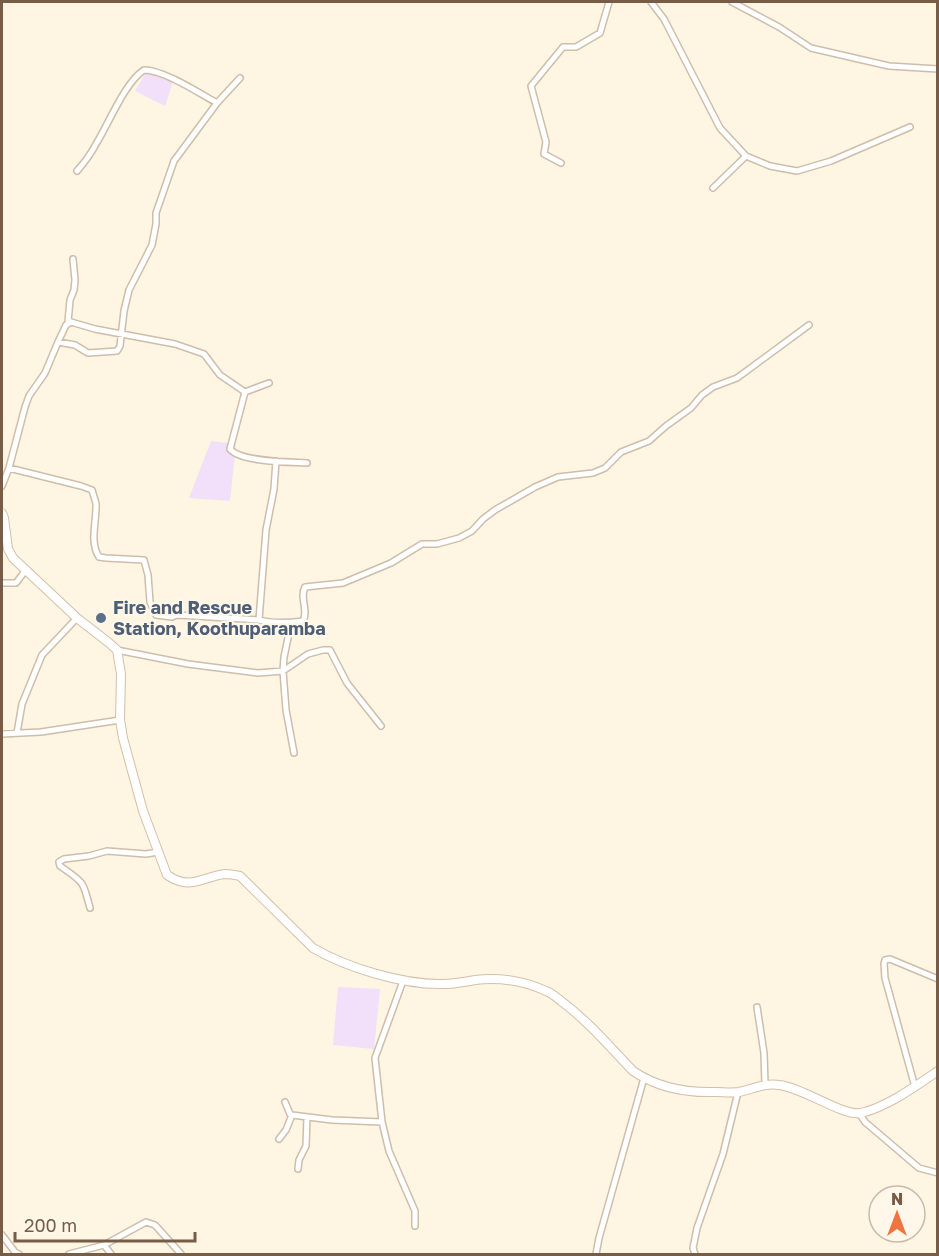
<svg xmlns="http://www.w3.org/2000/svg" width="939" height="1256" viewBox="0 0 939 1256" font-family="'Golos Text',sans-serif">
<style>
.education{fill:#f2dffa}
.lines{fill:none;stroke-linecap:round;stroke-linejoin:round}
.minor-casing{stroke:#cfbda9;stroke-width:8}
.secondary-casing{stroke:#d5bfa8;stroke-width:10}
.minor{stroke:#fff;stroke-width:5}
.secondary{stroke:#fff;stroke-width:8}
.service-dot{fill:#5c6f8a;stroke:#fff8ea;stroke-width:2}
.labels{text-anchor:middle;stroke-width:4.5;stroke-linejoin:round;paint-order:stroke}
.service-label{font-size:18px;font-weight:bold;fill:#4e5e75;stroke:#fff8ea;text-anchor:start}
</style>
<rect width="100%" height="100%" fill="#fef5e3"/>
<path class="education" d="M146,73L173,82L165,106L135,91Z
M211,441L236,444L230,501L189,498Z
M338,987L380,989L374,1049L333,1045Z"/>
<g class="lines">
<defs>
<path id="minor" d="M651,2L664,19L720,128L746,156L770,166L797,171L831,161L910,127
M732,2L779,27L811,48L889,66L938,69
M561,163L544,154L546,142L531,86L563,47H576L600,33L609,2
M77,171C84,163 91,154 96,144C108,125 125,82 144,70C164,70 199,93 217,103
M713,188L746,156
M68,322L70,300L74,290L75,280L73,259
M58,342L66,325L71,322L95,329L175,344L204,354L220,375L245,392
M245,392L230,449C240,462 290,462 307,463
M245,392L269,383
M9,468L81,486L92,490C93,494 95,499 96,504C97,520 89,542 99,557L106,558L144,560L148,575L150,602L156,615L172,617L177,615L259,620C274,624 288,623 303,621C309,610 299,598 305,587L343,583L391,563L422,544H437L459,538L472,531L483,519L495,510L535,487L558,477L593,473L605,468L621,452L649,441L666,426L691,408L702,395L713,387L737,378L809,325
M2,486L9,468L25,407L29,396L45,373L58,342L75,345L88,353L117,351L120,346L124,311L129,290L152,245L156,224V213L174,161L217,103L240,78
M2,583H16L25,571
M259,620L266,530L274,489L276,461
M288,623V638L284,657L283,671L286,710L294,753
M117,650L188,664L258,673L283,671L308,654L323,650H330L347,683L381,726
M17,733L22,704L42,655L77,618
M2,734L41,732L120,720
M90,908C83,880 83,882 60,866L59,862L64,859L89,856L107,851L146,854L158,852
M403,981L375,1058L382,1122L389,1151L415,1211V1226
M757,1007L764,1053L765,1084
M915,1087L885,978L884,964L885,960L890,959L938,979
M285,1102L290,1114L292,1115L332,1120L382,1122
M859,1113L865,1122L919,1168L938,1173
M279,1139L286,1130L292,1115
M298,1169L299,1160L306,1146L307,1117
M2,1235L15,1252L19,1254
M69,1254L104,1245
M111,1254L104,1245L146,1222L155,1225L181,1254
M596,1254L599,1238L644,1078
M695,1254L693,1248L697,1228L723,1154L738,1092"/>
<path id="secondary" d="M2,513L4,518L8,549L13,558L77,618L108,642L117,650L121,674L120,720L123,738L143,811L167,875C191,891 201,877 225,874C230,874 235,875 240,876L313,948C347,968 404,985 443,984C454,984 464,982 475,980C500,977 524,981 546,991C552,993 556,997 561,1001C588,1021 610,1047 633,1071C658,1088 686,1093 716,1092C723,1092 732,1093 739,1092C753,1089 764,1083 779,1085C802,1087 844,1117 861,1113C887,1107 916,1086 938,1071"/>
</defs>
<use href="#minor" class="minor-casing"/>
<use href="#secondary" class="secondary-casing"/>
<use href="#minor" class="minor"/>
<use href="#secondary" class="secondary"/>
</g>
<circle class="service-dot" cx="101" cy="618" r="6"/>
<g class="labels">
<g class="service-label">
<text x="113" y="614">Fire and Rescue<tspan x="113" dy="21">Station, Koothuparamba</tspan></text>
</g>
</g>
<rect width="939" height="1256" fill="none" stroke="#775c47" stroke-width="6"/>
<g transform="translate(897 1214)"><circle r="28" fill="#fff8ea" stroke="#c9baa9" stroke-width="1.5"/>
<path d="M0-4.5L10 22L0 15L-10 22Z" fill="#ef7440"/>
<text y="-9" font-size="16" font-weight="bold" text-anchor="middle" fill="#775c47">N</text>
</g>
<path d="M15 1232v9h180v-9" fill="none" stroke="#775c47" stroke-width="3"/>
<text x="24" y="1232" font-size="18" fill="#775c47" stroke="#fff8ea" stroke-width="4.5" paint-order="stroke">200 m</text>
</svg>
